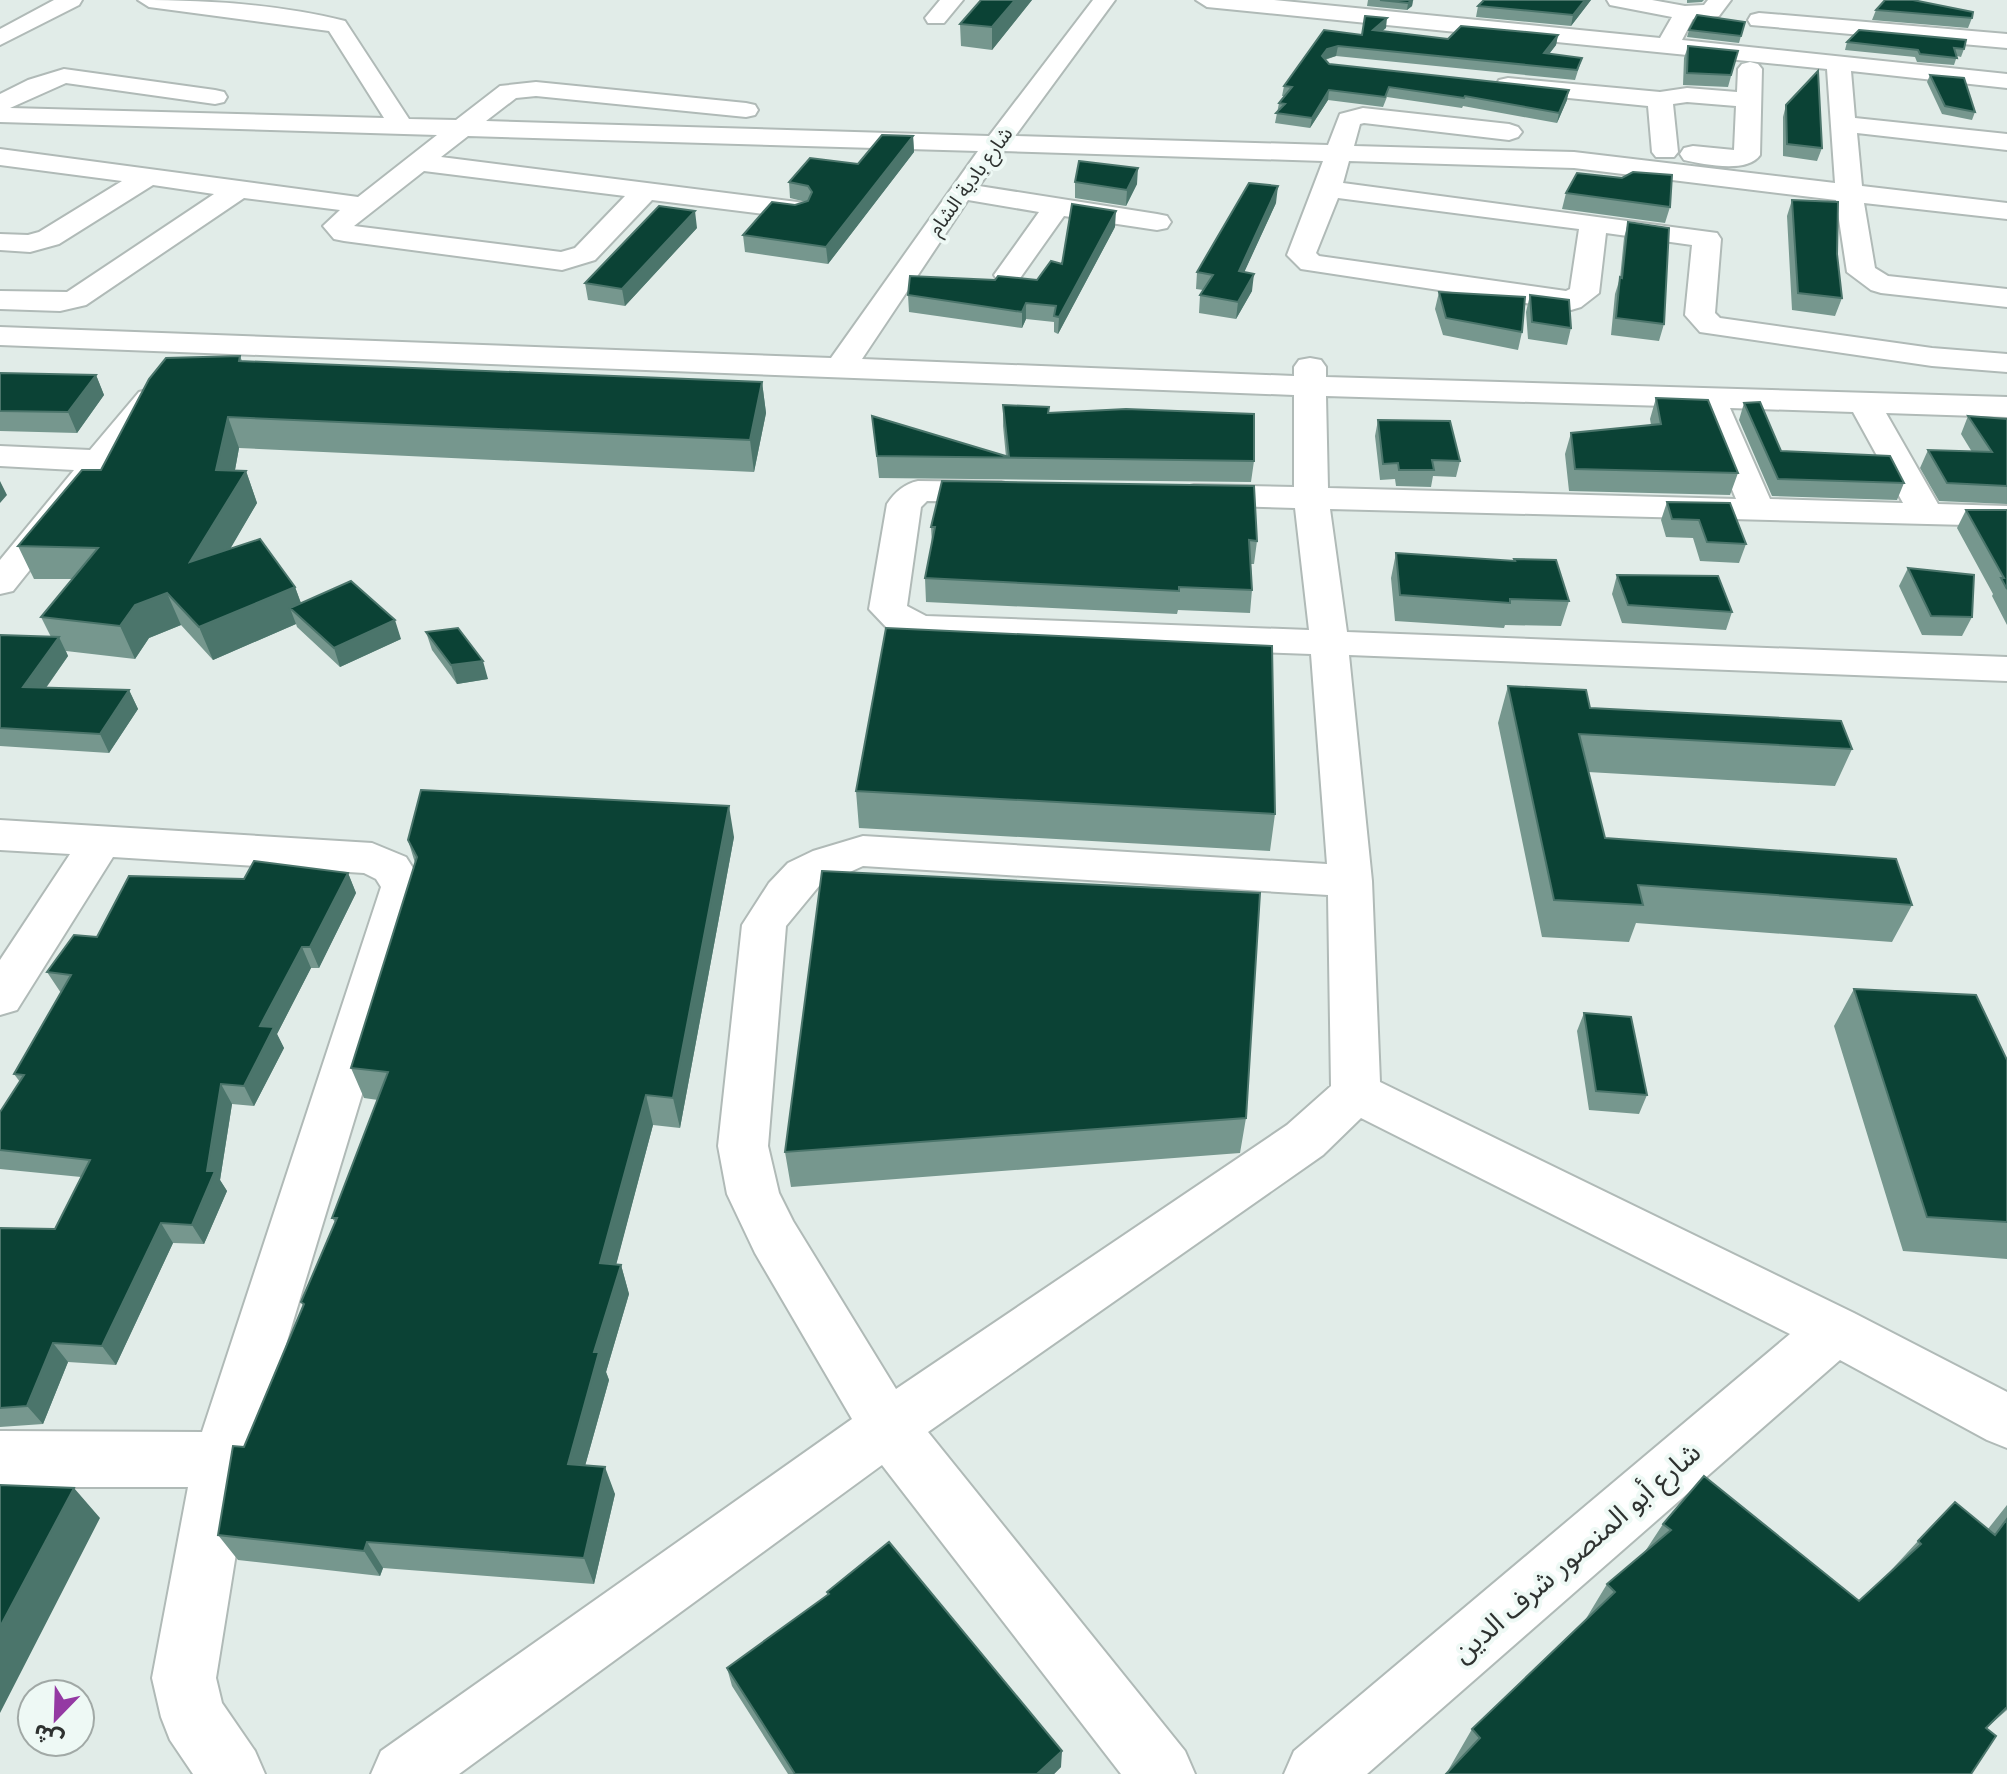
<svg xmlns="http://www.w3.org/2000/svg" width="2007" height="1774" viewBox="0 0 2007 1774" font-family="'Open Sans','Noto Sans Arabic',sans-serif">
<style>
.lines{fill:none;stroke-linecap:round;stroke-linejoin:round}
.minor-casing{stroke:#b0bab7;stroke-width:4}
.minor{fill:#fff;fill-rule:evenodd}
.wall{fill:#76978e}
.shaded-wall{fill:#4b756b}
.building{fill:#0b4235;stroke:#4b756b;stroke-width:2}
.labels{text-anchor:middle;stroke-width:8;stroke-linejoin:round;paint-order:stroke}
.far-street-label{font-size:20px;fill:#2e3230;stroke:#eef9f5}
.near-street-label{font-size:28px;fill:#2e3230;stroke:#eef9f5}
</style>
<rect width="100%" height="100%" fill="#e1ece8"/>
<g class="lines">
<defs>
<path id="minor" d="M54,0H82L79,5L0,45V29Z
M138,0C207,0 278,4 345,21L409,119L456,120L500,86L536,82L746,103L755,105L758,110L755,115L746,117L536,96L516,98L486,121L989,136L1093,0H1115L1015,136L1328,145L1340,114L1363,108L1509,124L1518,127L1522,132L1518,137L1509,140L1364,123L1360,124L1354,146L1574,152L1835,183L1827,69L1207,7L1196,0H1274L1660,38L1672,17L1610,5L1607,0H1652L1685,6L1704,5L1708,0H1731L1719,16L1693,19L1682,40L2007,74V88L1851,71L1855,118L2007,134V150L1857,133L1862,186L2007,203V219L1864,203L1875,268L1888,276L2007,289V307L1881,293L1871,290L1847,272L1836,200L1574,168L1349,161L1343,183L1717,233L1721,239L1715,313L1720,318L1932,348L2007,354V372L1932,366L1700,332L1685,315L1692,245L1606,233L1599,293L1581,307L1571,310L1301,269L1287,255L1323,161L1004,151L979,186L1157,214L1167,216L1171,222L1167,228L1157,230L1064,216L1018,281L1008,284L998,281L994,275L1039,212L968,200L862,359L1294,376V367L1299,360L1310,358L1321,360L1326,367V377L2007,397V417L1886,413L1938,504L2007,506V526L1330,509L1347,632L2007,657V681L1349,655L1372,881L1380,1082L1854,1313L2007,1392V1448L1987,1440L1840,1360L1367,1774H1284L1294,1751L1790,1334L1361,1118L1323,1155L928,1432L1185,1751L1195,1774H1121L882,1465L459,1774H371L381,1751L852,1419L755,1253L727,1194L718,1146L742,925L769,883L788,863L813,851L863,836L1327,864L1311,654L924,639L887,628L869,609L887,504C895,492 904,484 918,481L1001,482L1013,485L1018,492L1013,499L1001,502L927,501L921,507L907,606L926,616L1309,630L1295,508L1194,505L1182,502L1177,495L1182,488L1194,485L1294,487V395L0,345V327L831,358L978,151L468,136L441,157L797,202L807,204L811,210L807,216L797,218L652,200L595,260L562,270L344,241L334,239L323,226L340,210L244,198L86,305L60,311L0,309V291L67,292L214,194L153,185L59,244L30,252L0,250V234L28,235L39,232L122,181L0,165V149L358,197L437,135L0,122V94L28,80L64,69L215,90L224,92L227,97L224,102L215,104L66,83L10,108L384,118L329,31L149,7ZM424,171L625,196L575,248L561,252L354,226ZM1338,198L1579,229L1570,289L1566,291L1319,256L1316,253ZM1326,396L1698,407L1736,499L1328,488ZM1730,408L1853,412L1903,503L1770,499ZM863,866L1328,895L1331,1086L1287,1125L896,1389L793,1221L779,1193L768,1146L786,926L819,886Z
M940,0H963L944,23H928L925,18Z
M1759,13L2007,34V48L1751,25L1748,20L1751,15Z
M1750,62L1758,64L1762,69L1760,155C1747,174 1703,164 1684,160L1680,154L1684,148L1693,146L1734,150L1736,106L1687,102L1673,104L1678,152L1674,157H1656L1652,152L1648,106L1508,92L1499,90L1496,85L1499,80L1508,78L1660,92L1687,88L1737,92L1738,69L1742,64Z
M150,389L161,392L166,399L161,406L13,591L0,594V560L74,470L0,466V446L90,450L139,392Z
M0,820L372,843L406,857L425,887L251,1460L216,1678L222,1703L255,1751L265,1774H193L170,1740L161,1717L152,1678L188,1487H0V1431L202,1432L381,887L376,879L364,873L113,857L17,1010L0,1015V960L70,854L0,850Z"/>
</defs>
<use href="#minor" class="minor-casing"/>
<use href="#minor" class="minor"/>
</g>
<path class="wall" d="M981,0H1032L992,50L961,46L960,24Z
M1368,0H1413L1412,6L1407,10L1367,6Z
M1484,0H1591L1571,26L1476,17L1478,6Z
M1687,0H1704L1702,2L1687,3Z
M1876,10L1972,18L1968,28L1872,20Z
M1745,22L1739,43L1687,37L1689,30Z
M1386,28L1382,31L1448,39L1558,35L1556,45L1549,54L1582,58L1575,80L1336,56L1325,60L1329,64L1567,100L1557,123L1463,106L1462,108L1387,97L1383,107L1328,100L1310,128L1275,123L1279,103L1285,96H1282L1284,86L1324,30L1362,35Z
M1847,42L1964,49L1961,57L1957,56L1954,65L1917,62L1915,57L1845,50Z
M1688,46L1738,51L1728,87L1683,85L1684,58Z
M1930,75L1975,112L1972,120L1942,114L1927,82Z
M1786,105L1822,148L1817,161L1783,156V117Z
M913,136L914,152L828,264L745,252L743,235L795,205L806,202L790,198L789,182L858,164Z
M1075,182L1137,184L1126,206L1075,198Z
M1566,193L1670,207L1665,223L1562,209Z
M1792,200L1837,254L1842,298L1835,316L1792,310L1787,216Z
M1276,203L1244,272L1252,291L1236,319L1199,313L1200,295L1203,290L1196,289L1197,272Z
M1628,222L1664,324L1659,341L1611,335L1615,294L1620,278L1624,238Z
M1115,227L1058,334L1054,332V322L1026,319L1022,328L909,312L908,295L1037,280Z
M697,228L625,306L588,300L585,283Z
M1439,292L1522,332L1518,350L1443,335L1435,309Z
M1530,295L1571,328L1567,345L1528,339L1526,312Z
M240,356L242,361L762,382L766,413L754,472L239,448L235,470L246,471L257,503L230,548L295,587L301,603L401,639L340,667L297,627L296,624L213,660L181,625L149,638L135,659L66,651L68,656L46,688L129,690L138,709L109,753L0,746V635L51,637L41,617L72,579H34L18,546L101,470Z
M0,373L96,375L104,395L77,433L0,431Z
M1656,398L1738,473L1730,495L1569,491L1565,454L1571,433L1651,425L1650,419Z
M1744,403L1781,451L1904,483L1897,500L1772,496L1739,420Z
M1003,405L1048,413L1254,461L1251,482L879,478L872,416L1006,457L1003,426Z
M1968,416L2007,419V504L1939,501L1920,468L1928,450L1972,452L1961,434Z
M1378,420L1460,461L1456,477L1433,476L1431,487L1396,486L1395,479L1380,480L1375,436Z
M1667,502L1746,544L1739,563L1700,561L1693,538L1666,537L1661,520Z
M1966,510H2007V625L1992,596L1993,594L1957,528Z
M931,527L1257,541L1254,564H1251L1252,590L1250,613L1178,610L1177,614L926,602L925,578L932,544Z
M1396,553L1514,561V559L1569,601L1561,626L1505,625L1504,628L1395,621L1391,578Z
M1908,568L1972,617L1962,636L1922,635L1899,586Z
M1617,575L1732,612L1726,630L1622,623L1612,594Z
M426,632L488,679L457,684L432,650Z
M1508,686L1590,708L1852,749L1835,786L1588,772L1605,838L1912,905L1892,942L1636,923L1629,942L1542,937L1498,723Z
M856,791L1275,814L1270,851L859,828Z
M734,837L680,1128L653,1125L616,1264L621,1265L629,1294L606,1372L609,1380L585,1466L615,1494L594,1584L383,1568L380,1576L238,1560L218,1535L244,1447L303,1306L301,1302L335,1222L332,1218L378,1100L364,1098L351,1068L415,863L408,840Z
M348,873L356,893L319,968H311L277,1034L284,1048L254,1106L232,1104L220,1180L227,1191L204,1244L173,1243L116,1365L68,1362L43,1424L0,1427V1228L55,1229L81,1177L0,1169V1112L20,1082L14,1074L61,993L47,972L97,937L244,879Z
M1854,989L2007,1060V1259L1903,1251L1834,1026Z
M1584,1013L1647,1095L1639,1114L1589,1110L1577,1031Z
M1246,1118L1240,1153L791,1187L785,1152Z
M2007,1505V1710L1986,1728L1446,1774L1472,1729L1584,1622L1607,1584L1644,1553L1663,1524L1859,1601L1883,1579L1918,1541L1988,1529Z
M827,1592L1061,1767L1054,1774H788L732,1686L727,1668L828,1595Z"/>
<path class="shaded-wall" d="M1015,0H1032L992,50V27Z
M1412,0H1413L1412,6L1407,10L1408,3Z
M1585,0H1591L1571,26L1573,15Z
M1387,18L1386,28L1371,40L1373,30Z
M1558,35L1556,45L1542,63L1544,53Z
M1338,46L1336,56L1326,59L1321,66L1322,56L1327,49Z
M1329,90L1328,100L1310,128L1312,118Z
M1569,90L1567,100L1557,123L1559,113Z
M913,136L914,152L828,264L826,247Z
M1138,168L1137,184L1126,206L1127,190Z
M1278,186L1276,203L1237,288L1239,271Z
M695,211L697,228L625,306L622,289Z
M1116,211L1115,227L1058,334L1059,317Z
M1254,274L1252,291L1236,319L1238,302Z
M1026,303V319L1022,328V312Z
M96,375L104,395L77,433L68,412Z
M762,382L766,413L754,472L750,440Z
M228,417L239,448L230,497L246,471L257,503L204,594L190,562L216,470Z
M0,481L7,495L0,503Z
M295,587L307,620L290,608L296,624L213,660L199,627Z
M167,593L181,625L149,638L135,659L120,626L135,605Z
M395,620L401,639L340,667L334,648Z
M59,637L68,656L33,706L23,687Z
M483,661L488,679L457,684L451,665Z
M129,690L138,709L109,753L100,734Z
M729,806L734,837L680,1128L673,1098Z
M348,873L356,893L319,968L310,947Z
M302,947L311,968L277,1034L284,1048L254,1106L244,1086L260,1026Z
M221,1084L232,1104L220,1180L227,1191L204,1244L192,1225L207,1171Z
M646,1095L653,1125L609,1292L600,1263Z
M161,1223L173,1243L116,1365L102,1346Z
M621,1265L629,1294L606,1372L609,1380L578,1491L568,1464L594,1352Z
M53,1343L68,1362L43,1424L27,1406Z
M605,1467L615,1494L594,1584L584,1558Z
M74,1488L100,1518L0,1713V1627Z
M367,1542L383,1568L380,1576L364,1551Z
M1062,1751L1061,1767L1054,1774H1037Z"/>
<path class="building" d="M981,0H1015L992,27L960,24Z
M1380,0H1412L1408,3Z
M1484,0H1585L1573,15L1478,6Z
M1885,0H1913L1973,12L1972,18L1876,10Z
M1697,15L1745,22L1741,36L1689,30Z
M1365,16L1387,18L1373,30L1448,39L1461,26L1558,35L1544,53L1582,58L1577,70L1338,46L1327,49L1322,56L1329,64L1569,90L1559,113L1465,96L1464,98L1389,87L1385,97L1329,90L1312,118L1276,113L1285,104L1279,103L1292,87L1284,86L1324,30L1362,35Z
M1859,30L1966,40L1964,49L1954,48L1957,58L1920,54L1918,50L1847,42Z
M1688,46L1738,51L1731,75L1687,73Z
M1818,71L1822,148L1787,144L1786,105Z
M1930,75L1964,78L1975,112L1945,106Z
M882,135L913,136L826,247L743,235L772,202L795,205L808,201L812,192L808,186L789,182L810,158L858,164Z
M1079,161L1138,168L1127,190L1075,182Z
M1633,172L1672,175L1670,207L1566,193L1577,173L1622,178Z
M1249,183L1278,186L1239,271L1254,274L1238,302L1200,295L1213,275L1197,272Z
M1792,200L1838,202L1837,254L1842,298L1798,293Z
M1072,204L1116,211L1059,317L1054,316L1056,306L1026,303L1022,312L908,295L910,276L995,280L998,276L1037,280L1051,261L1062,264Z
M659,206L695,211L622,289L585,283Z
M1628,222L1669,228L1664,324L1616,318L1620,277L1622,278Z
M1439,292L1525,297L1522,332L1446,318Z
M1530,295L1569,300L1571,328L1532,322Z
M240,356L239,361L762,382L750,440L228,417L216,470L246,471L190,562L260,539L295,587L199,627L167,593L135,605L120,626L41,617L98,548L18,546L82,470H101L149,379L166,358Z
M0,373L96,375L68,412L0,411Z
M1656,398L1708,400L1738,473L1575,469L1571,433L1661,424Z
M1760,402L1781,451L1890,456L1904,483L1778,479L1744,403Z
M1003,405L1049,407L1048,413L1126,409L1254,414V461L877,456L872,416L1009,457Z
M1968,416L2007,419V486L1947,483L1928,450L1992,452Z
M1378,420L1450,421L1460,461L1432,460L1434,470H1399L1398,463L1383,464Z
M942,481L1254,486L1257,541L1249,540L1252,590L1179,587V591L925,578L935,527H931Z
M1667,502L1730,503L1746,544L1707,542L1699,520L1672,519Z
M1966,510H2007V589L2001,578H2004Z
M1396,553L1515,561L1514,559L1556,560L1569,601L1510,599V603L1400,595Z
M1908,568L1974,575L1972,617L1931,616Z
M1617,575L1718,576L1732,612L1628,605Z
M351,581L395,620L334,648L290,608Z
M458,628L483,661L451,665L426,632Z
M886,628L1272,646L1275,814L856,791Z
M0,635L59,637L23,687L129,690L100,734L0,728Z
M1508,686L1586,690L1590,708L1841,721L1852,749L1579,734L1605,838L1896,859L1912,905L1638,885L1643,905L1554,900Z
M421,790L729,806L673,1098L646,1095L600,1263L621,1265L594,1352H599L568,1464L605,1467L584,1558L367,1542L364,1551L218,1535L233,1446L244,1447L304,1304L301,1302L337,1218H332L388,1072L351,1068L417,857L408,840Z
M254,861L348,873L310,947H302L260,1026L274,1027L244,1086L221,1084L207,1171H215L192,1225L161,1223L102,1346L53,1343L27,1406L0,1408V1228L55,1229L90,1160L0,1150V1112L24,1075L14,1074L71,975L47,972L74,935L97,937L129,876L244,879Z
M822,871L1260,893L1246,1118L785,1152Z
M1854,989L1976,995L2007,1060V1222L1927,1217Z
M1584,1013L1631,1017L1647,1095L1596,1091Z
M1704,1476L1859,1601L1921,1544L1918,1541L1955,1502L1995,1535L2007,1519V1707L1986,1728L1996,1736L1971,1774H1446L1480,1738L1472,1729L1615,1592L1607,1584L1671,1530L1663,1524Z
M0,1485L74,1488L0,1627Z
M889,1542L1062,1751L1037,1774H795L727,1668L829,1594L827,1592Z"/>
<g class="labels">
<g class="far-street-label">
<text transform="translate(970 181) rotate(-54)" y="7">شارع بادية الشام</text>
</g>
<g class="near-street-label">
<text transform="translate(1576 1552) rotate(-41)" y="10">شارع أبو المنصور شرف الدين</text>
</g>
</g>
<g transform="translate(56 1718) rotate(203)"><circle r="38" fill="#eef9f5" stroke="#a1a9a6" stroke-width="2"/>
<path d="M0-6L14 30L0 20L-14 30Z" fill="#9439a3"/>
<text y="-12" font-size="22" font-weight="bold" text-anchor="middle" fill="#2e3230">ش</text>
</g>
</svg>
